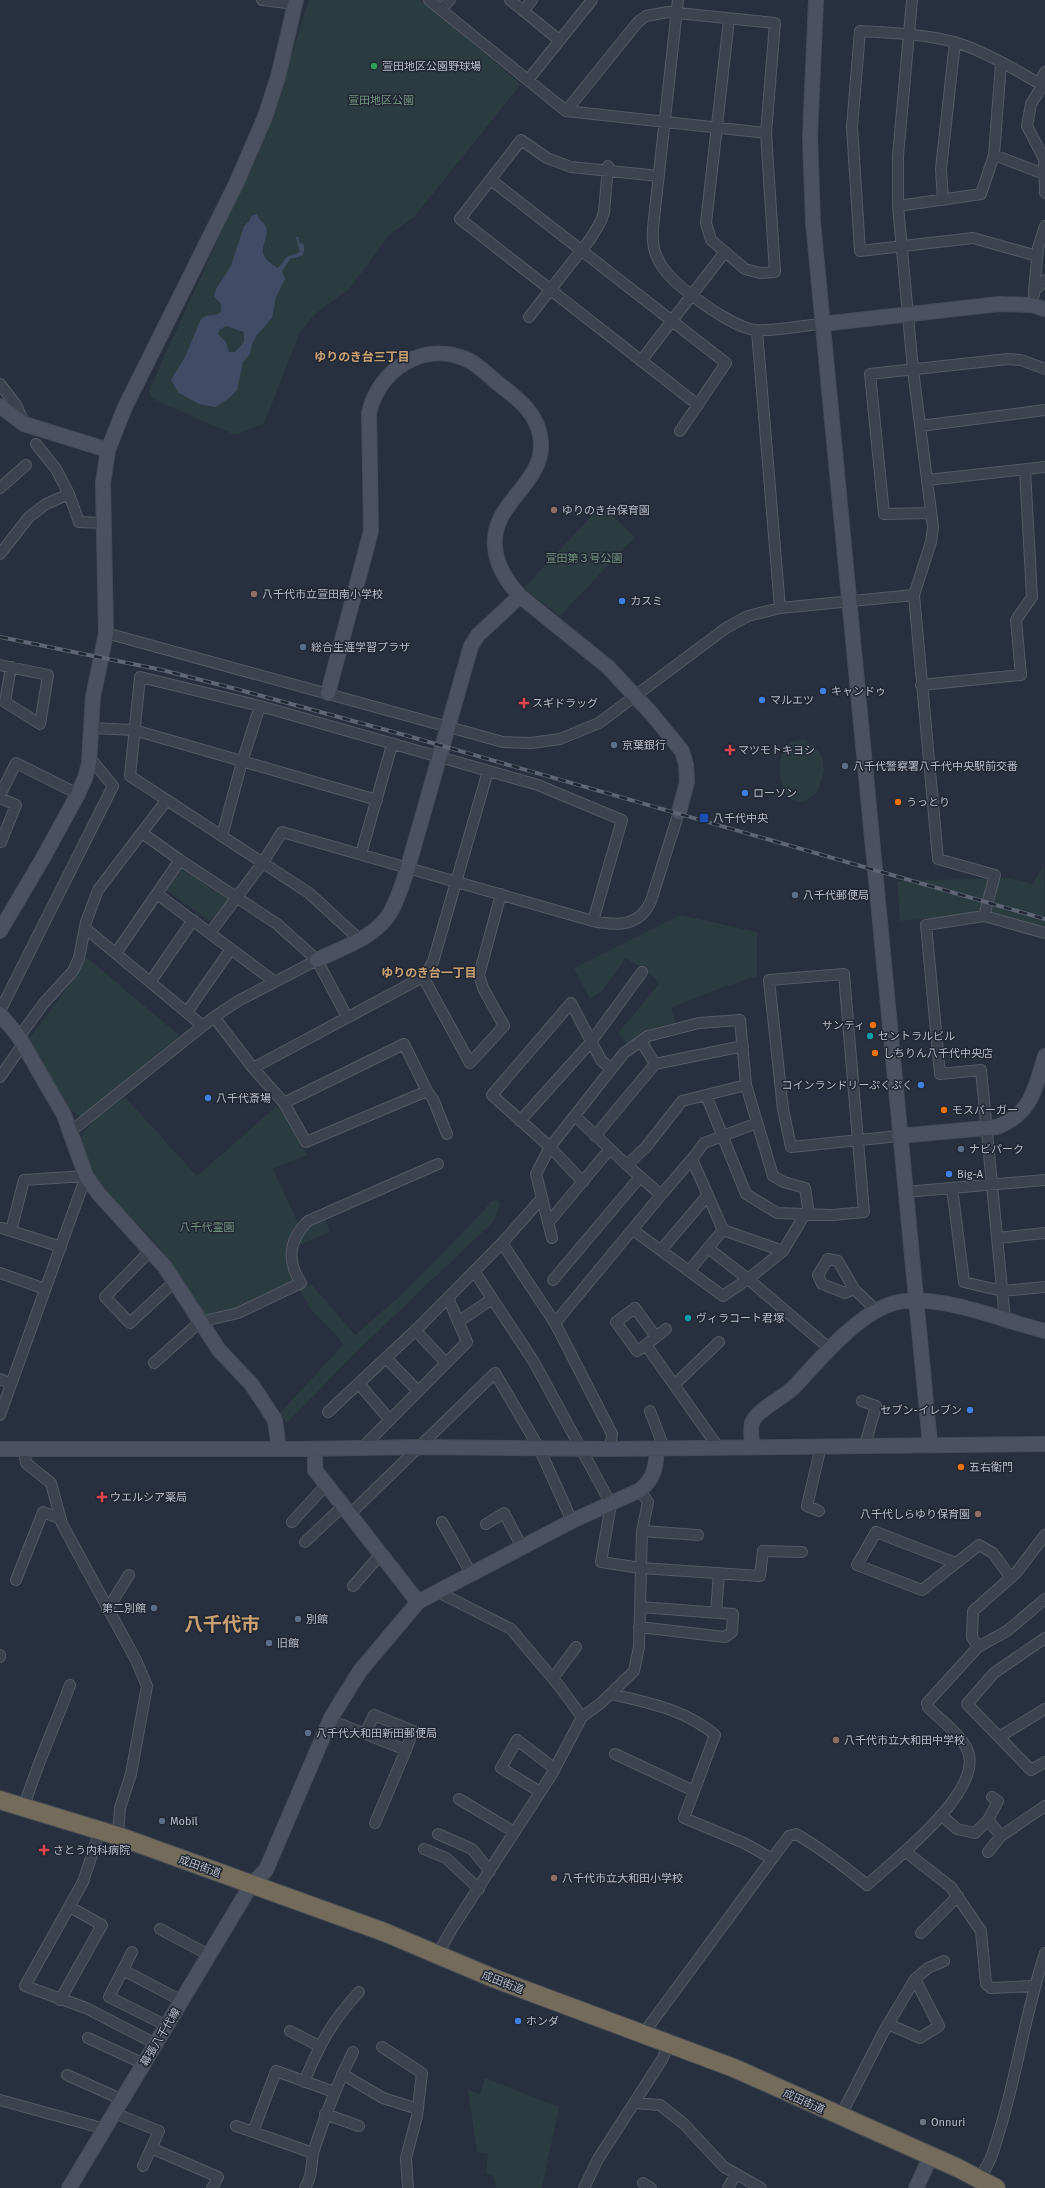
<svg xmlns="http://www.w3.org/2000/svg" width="1045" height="2188" viewBox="0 0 1045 2188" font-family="'Fira Sans','Noto Sans JP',sans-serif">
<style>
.green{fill:#2b3c40}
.water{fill:#404c65;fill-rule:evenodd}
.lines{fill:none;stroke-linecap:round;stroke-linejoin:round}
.street-casing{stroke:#545a65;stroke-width:12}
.secondary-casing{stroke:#454b57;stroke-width:16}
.highway-casing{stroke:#444a55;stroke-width:20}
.street{stroke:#3c424e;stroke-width:10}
.secondary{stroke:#4b5160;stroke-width:14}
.highway{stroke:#736c5a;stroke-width:18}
.rail-casing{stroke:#5f6574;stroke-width:4}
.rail{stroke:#212733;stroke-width:2.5;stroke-dasharray:8;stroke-linecap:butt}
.leisure-dot{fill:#2e9e5b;stroke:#212733;stroke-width:1.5}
.education-dot{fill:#8d6e63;stroke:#212733;stroke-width:1.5}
.shop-dot{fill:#3f7fe0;stroke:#212733;stroke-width:1.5}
.service-dot{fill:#5c6f8a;stroke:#212733;stroke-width:1.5}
.health-dot{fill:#e0444e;stroke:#212733;stroke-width:1.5}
.food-dot{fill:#e8710a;stroke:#212733;stroke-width:1.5}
.transit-dot{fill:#1a4fb4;stroke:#212733;stroke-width:1.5}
.culture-dot{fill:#0f9aa8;stroke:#212733;stroke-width:1.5}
.worship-dot{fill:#6b7280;stroke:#212733;stroke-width:1.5}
.labels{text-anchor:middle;stroke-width:3;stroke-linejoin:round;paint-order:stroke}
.poi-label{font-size:11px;fill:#b8bdc8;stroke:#212733;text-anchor:start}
.park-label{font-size:11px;fill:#72977e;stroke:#212733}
.street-label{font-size:11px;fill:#b8bdc8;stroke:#212733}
.neighbourhood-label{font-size:12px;font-weight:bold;fill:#caa172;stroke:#212733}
.town-label{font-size:19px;font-weight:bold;fill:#caa172;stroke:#212733}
</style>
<rect width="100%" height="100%" fill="#282f3e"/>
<path class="green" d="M309,0H420L521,84L414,217L389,235L350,288L315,314L300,332L264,424L235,435L151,398L149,390L266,135Z
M602,505L635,537L560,616L524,588Z
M803,739L817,749L822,757L824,771L817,793L803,802C800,801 794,801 791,799C779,790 776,758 786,746C790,741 797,740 803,739Z
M1044,864L1045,929L994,913L900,921L897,881L1009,878L1033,884Z
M183,866L232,900L214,924L165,889L179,867Z
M680,915L757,932V976L724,987L671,1008L676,1022L650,1029L627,1045L618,1033L659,984L655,978L626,958L601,992L590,999L574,968Z
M86,957L180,1036L81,1117L68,1108L29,1039L64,992Z
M125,1097L197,1176L279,1104L307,1155L273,1169L298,1223C283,1241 281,1262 295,1282L235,1310L202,1316C188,1294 175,1266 158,1246C140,1223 76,1170 81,1139C84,1124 113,1106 125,1097Z
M498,1200L500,1205L494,1221L356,1352L287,1423L280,1413L343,1345L336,1335L313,1312L299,1290L311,1284L355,1335L400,1296L484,1211L491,1201Z
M324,1216L330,1232L295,1247L298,1239Z
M485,2078L559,2107L542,2188H496L494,2176L486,2174L488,2153L477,2152L468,2090L480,2094Z"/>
<path class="water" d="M257,214C258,220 264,222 266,227C270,245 250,252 278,268L287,257L300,252L296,237H298L299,242L304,245C306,255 300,258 291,258L282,271L285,279L276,297L272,318L257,335L252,344L250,354L243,362L237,390L228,399L215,407L199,404L179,393L171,380L185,357L201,319C207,313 215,318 221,312V304L214,296L216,289L231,266L244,226L250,220L251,216ZM226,326L244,332V342L235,352H229L226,342L218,334L219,330Z"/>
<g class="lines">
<defs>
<path id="street" d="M262,0L295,4
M429,0L566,111L766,133
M510,0L559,40
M678,0L653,228C652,241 653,252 660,263C672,285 731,327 755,330C772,332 804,325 822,324
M912,0L898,156V206L913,370L933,527L931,542L914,595L938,859L995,875L984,916
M441,9L450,0
M523,11L532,0
M528,80L592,0
M1039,84L1045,72
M1042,86L1031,104L1027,126L1044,159L1045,193
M566,111L638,22L646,16L668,12L775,23L766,133L775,272L760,273L745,269L711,240L706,223L729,19
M994,155L1044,174
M659,176L571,167L547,158L521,140L460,219L698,405
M491,180L726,363L680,431
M943,200L941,169L955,42
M898,206L981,194L994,155L1001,63
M1037,256L973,238L860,251L852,127L860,31C891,33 924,34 954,42C980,49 1022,73 1045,87
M1034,291L1038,248L1045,226
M1034,295V291L1045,280
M529,317L591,238L601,221L604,212L608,166
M757,331L780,608
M641,361L724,253
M0,384L16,405L24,423
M920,426L1045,410
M36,444L56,469L69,494L79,522L104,523
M927,480L1045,467
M0,488L26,465
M931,513L884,514L870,374L1008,359L1021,360L1045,369
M0,554L29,517L46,504L69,494
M106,633L503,742L531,743L560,739L599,723L726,628L748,616L780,608L914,595
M0,665L48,675L40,724L5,702L11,667
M921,685L1021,675L1016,620L1032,597L1025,470
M91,728L134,730L377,800
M0,795L16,763L78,794
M0,798L16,805L1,842H0
M142,833L180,860
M222,836L242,762L260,706
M361,854L392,745
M157,894L275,982
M85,928L203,1026
M210,933L263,862L282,832L593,921C618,926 639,927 651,901L679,812
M359,939L309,893L130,776L140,677L260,706L538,785L622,820L593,921
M116,953L180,860L277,924L317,960L347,1017
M423,977L470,1063L504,1026L483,988L479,975L501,894
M151,981L193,920
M0,1011L113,786L90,758
M187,1012L231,949
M214,1017L253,1068L284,1103L306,1142L427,1091L404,1044L284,1103
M19,1037L44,1003L73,971L79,958L86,922L98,890L166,801
M641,1041L655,1064
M253,1068L423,977L433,962L488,771
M0,1077L23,1044
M427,1091L433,1099L447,1134
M706,1095L746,1194L777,1213L833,1215L864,1212L844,974L769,980L783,1109L791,1147L899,1136
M575,1116L627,1165
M520,1121L591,1042L642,972
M71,1131L214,1017L238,1001L317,960
M595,1136L655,1064L743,1046
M692,1159L704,1143L757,1123
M583,1182L550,1147L492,1095L571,1003L601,1060L611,1069
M952,1188L964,1282L1002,1291L1045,1287
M905,1192L1045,1180
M661,1195L692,1159L723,1230L783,1251
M548,1223L609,1150
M2,1228L61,1247
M633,1230L723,1296L748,1279L829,1348
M552,1238L536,1174L550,1147L624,1053L648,1036L699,1023L740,1020L746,1085L773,1176L784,1182L805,1188L809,1214
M998,1238L1045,1233
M502,1243L542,1198
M708,1248L748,1279L783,1251L805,1214
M151,1250L105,1297L130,1323L175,1281
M661,1250L708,1195
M474,1271L534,1362L611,1504L601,1562L641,1568L760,1576L763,1551L802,1552
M689,1271L723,1230
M0,1273L45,1289
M553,1280L640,1177
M854,1289L845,1293L822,1284L818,1275L828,1259L838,1261L854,1289L877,1311
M1005,1320L981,1070L940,1074L926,925L984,916L1045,933
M458,1322L492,1299
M555,1323L661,1195L627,1165L646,1147L682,1101L746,1085
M666,1329L646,1345L656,1337L635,1308L616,1322L637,1351L646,1345L718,1447
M415,1330L446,1363
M386,1358L418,1391
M154,1363L200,1322L238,1313L301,1283C286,1260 289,1240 308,1221L438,1164
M0,1379L11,1384
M359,1384L390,1420
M674,1385L719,1342
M862,1401L876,1406L865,1445
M650,1411L664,1448
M328,1412L420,1326L502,1243L555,1323L612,1434L610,1449
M0,1415L86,1176L24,1180L11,1231
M362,1448L467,1342L448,1298
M24,1449L26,1463L51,1483L62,1524L136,1660L147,1686L131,1774L120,1808L118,1836
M819,1511L807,1506L821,1446
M350,1514L495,1373L539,1448L572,1521
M292,1522L326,1485
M442,1522L471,1573
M486,1524L504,1513L522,1547
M642,1531L698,1535
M305,1542L343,1506
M956,1563L876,1532L857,1565L922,1590L979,1545L993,1553L1011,1578
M16,1580L43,1512L61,1519
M353,1586L381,1554
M436,1591L511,1629L560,1687L582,1717
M107,1610L129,1575
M716,1613L719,1573
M639,1627L725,1637L732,1632L733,1614L640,1607
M1045,1638L994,1673L967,1704L1031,1770L1045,1762
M978,1647L972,1637L973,1611L1016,1573L1045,1535
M0,1655V1657
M553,1678L576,1647
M611,1694C648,1703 685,1709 715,1735L684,1818L744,1843L771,1858
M330,1720L406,1750L375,1823
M365,1734L374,1715L413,1731L406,1750
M999,1737L1045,1709
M615,1754L694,1791
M540,1792L501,1768L517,1740L555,1769
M459,1799L514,1832
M24,1807C36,1766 55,1726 70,1685
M941,1815L957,1829L975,1833L988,1820L998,1801L992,1797
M988,1820L1001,1836L1045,1806
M100,1830L83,1882L25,1986L86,2008L156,2044
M438,1834L472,1849L490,1871
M424,1849L446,1858L479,1889
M906,1852L951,1887L981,1931L986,1984L991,1988L1034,1986
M988,1852L1001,1836
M160,1929L209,1955
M921,1933L958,1896
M132,1952L109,1997L167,2026
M437,1955L453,1927L552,1774L582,1717L601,1703L634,1671L639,1647L642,1531L648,1502L640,1490
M123,1970L182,2001
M60,2000L102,1925L70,1907
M888,2024L920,2038L939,2026L915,1979
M290,2031L319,2046
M643,2034L789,1836L796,1834C822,1849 844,1866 867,1885C894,1860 978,1796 969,1755C966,1738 940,1720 928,1707L927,1703L978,1647L1007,1631L1045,1599
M88,2038L144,2064
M382,2047L422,2073L417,2116L406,2158L408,2188
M342,2074L383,2098L418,2109
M67,2075L123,2100
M304,2082C320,2044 331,2022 359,1992
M0,2100L105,2129
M635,2103L660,2105L684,2124L724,2167L761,2188
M114,2113L159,2131L143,2166
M325,2114L359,2126
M840,2117L884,2031L915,1979L928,1968L944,1961
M236,2126L313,2153
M253,2132L276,2071L334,2092
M151,2148L218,2177L212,2188
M978,2178C992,2164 995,2144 1001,2126C1018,2069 1026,2010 1045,1953
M643,2183L651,2188
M305,2188C314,2172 310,2164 314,2150C325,2116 337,2084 353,2052
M584,2188L598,2159L663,2058L668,2044
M728,2188L736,2174"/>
<path id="secondary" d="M816,0L810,137L813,222L930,1444
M822,324L999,304L1032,305L1045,309
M0,406L24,424L108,450
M328,693L371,531L369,413C379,369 423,341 466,359C478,364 490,377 500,385C520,400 539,415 541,442C544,484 491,503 495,546C496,566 507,582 520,596L608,667L651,713L682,751L686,764L687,782L679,812
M0,931L43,858L78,794L85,778L89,763L93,697L106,633L103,483L108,450L125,407L236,184L265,117L278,77L296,0
M317,960C341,948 375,938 390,913C398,899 403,883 408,867L471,646L478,635L520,596
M0,1014L19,1037L64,1115L86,1176L98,1193L165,1267L219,1350L252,1385L275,1420L279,1449
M899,1136L997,1127C1032,1113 1035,1089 1045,1056
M752,1447C752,1440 750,1430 752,1423C756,1410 784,1398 795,1386C820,1359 856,1316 891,1304C932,1290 1003,1321 1045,1331
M0,1449H299L420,1447L610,1449L1045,1444
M315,1449V1470L418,1602
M69,2188L251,1885L266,1870L332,1716L360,1671L418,1602L572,1521L640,1490C655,1478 656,1466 657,1448
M916,2188L931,2156"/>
<path id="highway" d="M0,1800L118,1836L384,1932L493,1978L734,2068L958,2168L996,2188"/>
</defs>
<use href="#street" class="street-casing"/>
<use href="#secondary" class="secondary-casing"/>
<use href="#highway" class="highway-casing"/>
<use href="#street" class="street"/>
<use href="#secondary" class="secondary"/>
<use href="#highway" class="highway"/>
<defs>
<path id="rail" d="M0,637L162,670L240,690L408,736L1045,919"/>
</defs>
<use href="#rail" class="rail-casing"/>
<use href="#rail" class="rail"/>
</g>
<circle class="leisure-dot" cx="374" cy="66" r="4"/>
<g class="education-dot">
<circle cx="554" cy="510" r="4"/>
<circle cx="254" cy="594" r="4"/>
<circle cx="978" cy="1514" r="4"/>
<circle cx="836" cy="1740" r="4"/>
<circle cx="554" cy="1878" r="4"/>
</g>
<g class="shop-dot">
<circle cx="622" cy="601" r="4"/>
<circle cx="823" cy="691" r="4"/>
<circle cx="762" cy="700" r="4"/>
<circle cx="745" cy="793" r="4"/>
<circle cx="921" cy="1085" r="4"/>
<circle cx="208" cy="1098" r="4"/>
<circle cx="949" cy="1174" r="4"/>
<circle cx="970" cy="1410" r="4"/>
<circle cx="518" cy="2021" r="4"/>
</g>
<g class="service-dot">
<circle cx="303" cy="647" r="4"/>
<circle cx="614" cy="745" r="4"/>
<circle cx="845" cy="766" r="4"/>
<circle cx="795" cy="895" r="4"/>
<circle cx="961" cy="1149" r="4"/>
<circle cx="154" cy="1608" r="4"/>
<circle cx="298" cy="1619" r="4"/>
<circle cx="269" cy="1643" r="4"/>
<circle cx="308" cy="1733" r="4"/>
<circle cx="162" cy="1821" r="4"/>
</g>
<g class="health-dot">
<path d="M522 697h4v4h4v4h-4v4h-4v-4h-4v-4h4z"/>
<path d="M728 744h4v4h4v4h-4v4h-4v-4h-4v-4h4z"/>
<path d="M100 1491h4v4h4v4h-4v4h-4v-4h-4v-4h4z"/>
<path d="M42 1844h4v4h4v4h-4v4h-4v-4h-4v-4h4z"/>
</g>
<g class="food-dot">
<circle cx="898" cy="802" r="4"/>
<circle cx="873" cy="1025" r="4"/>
<circle cx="875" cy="1053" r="4"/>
<circle cx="944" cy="1110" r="4"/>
<circle cx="961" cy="1467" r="4"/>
</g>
<rect class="transit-dot" x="699" y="813" width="10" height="10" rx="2"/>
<g class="culture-dot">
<circle cx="870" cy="1036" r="4"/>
<circle cx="688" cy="1318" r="4"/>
</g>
<circle class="worship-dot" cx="923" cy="2122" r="4"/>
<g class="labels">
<g class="poi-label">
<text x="382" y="70">萱田地区公園野球場</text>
<text x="562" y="514">ゆりのき台保育園</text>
<text x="262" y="598">八千代市立萱田南小学校</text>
<text x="630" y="605">カスミ</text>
<text x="311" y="651">総合生涯学習プラザ</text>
<text x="831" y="695">キャンドゥ</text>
<text x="770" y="704">マルエツ</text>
<text x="532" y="707">スギドラッグ</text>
<text x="622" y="749">京葉銀行</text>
<text x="738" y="754">マツモトキヨシ</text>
<text x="853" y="770">八千代警察署八千代中央駅前交番</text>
<text x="753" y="797">ローソン</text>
<text x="906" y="806">うっとり</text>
<text x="713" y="822">八千代中央</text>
<text x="803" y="899">八千代郵便局</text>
<text x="865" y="1029" text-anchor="end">サンティ</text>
<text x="878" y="1040">セントラルビル</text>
<text x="883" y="1057">しちりん八千代中央店</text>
<text x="913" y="1089" text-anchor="end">コインランドリーぷくぷく</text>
<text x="216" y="1102">八千代斎場</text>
<text x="952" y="1114">モスバーガー</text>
<text x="969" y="1153">ナビパーク</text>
<text x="957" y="1178">Big-A</text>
<text x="696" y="1322">ヴィラコート君塚</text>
<text x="962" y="1414" text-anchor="end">セブン-イレブン</text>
<text x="969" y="1471">五右衛門</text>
<text x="110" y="1501">ウエルシア薬局</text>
<text x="970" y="1518" text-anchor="end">八千代しらゆり保育園</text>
<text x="146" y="1612" text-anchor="end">第二別館</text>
<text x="306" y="1623">別館</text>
<text x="277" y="1647">旧館</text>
<text x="316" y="1737">八千代大和田新田郵便局</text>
<text x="844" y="1744">八千代市立大和田中学校</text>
<text x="170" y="1825">Mobil</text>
<text x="53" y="1854">さとう内科病院</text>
<text x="562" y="1882">八千代市立大和田小学校</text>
<text x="526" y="2025">ホンダ</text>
<text x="931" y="2126">Onnuri</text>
</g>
<g class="park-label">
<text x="381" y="104">萱田地区公園</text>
<text x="584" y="562">萱田第３号公園</text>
<text x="207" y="1231">八千代霊園</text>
</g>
<g class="street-label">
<text transform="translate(200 1866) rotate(20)" y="4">成田街道</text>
<text transform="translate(503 1982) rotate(21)" y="4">成田街道</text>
<text transform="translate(160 2037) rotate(-59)" y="4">幕張八千代線</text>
<text transform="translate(804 2101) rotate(24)" y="4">成田街道</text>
</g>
<g class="neighbourhood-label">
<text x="362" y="361">ゆりのき台三丁目</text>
<text x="429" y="977">ゆりのき台一丁目</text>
</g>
<g class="town-label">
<text x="222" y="1631">八千代市</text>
</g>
</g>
</svg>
